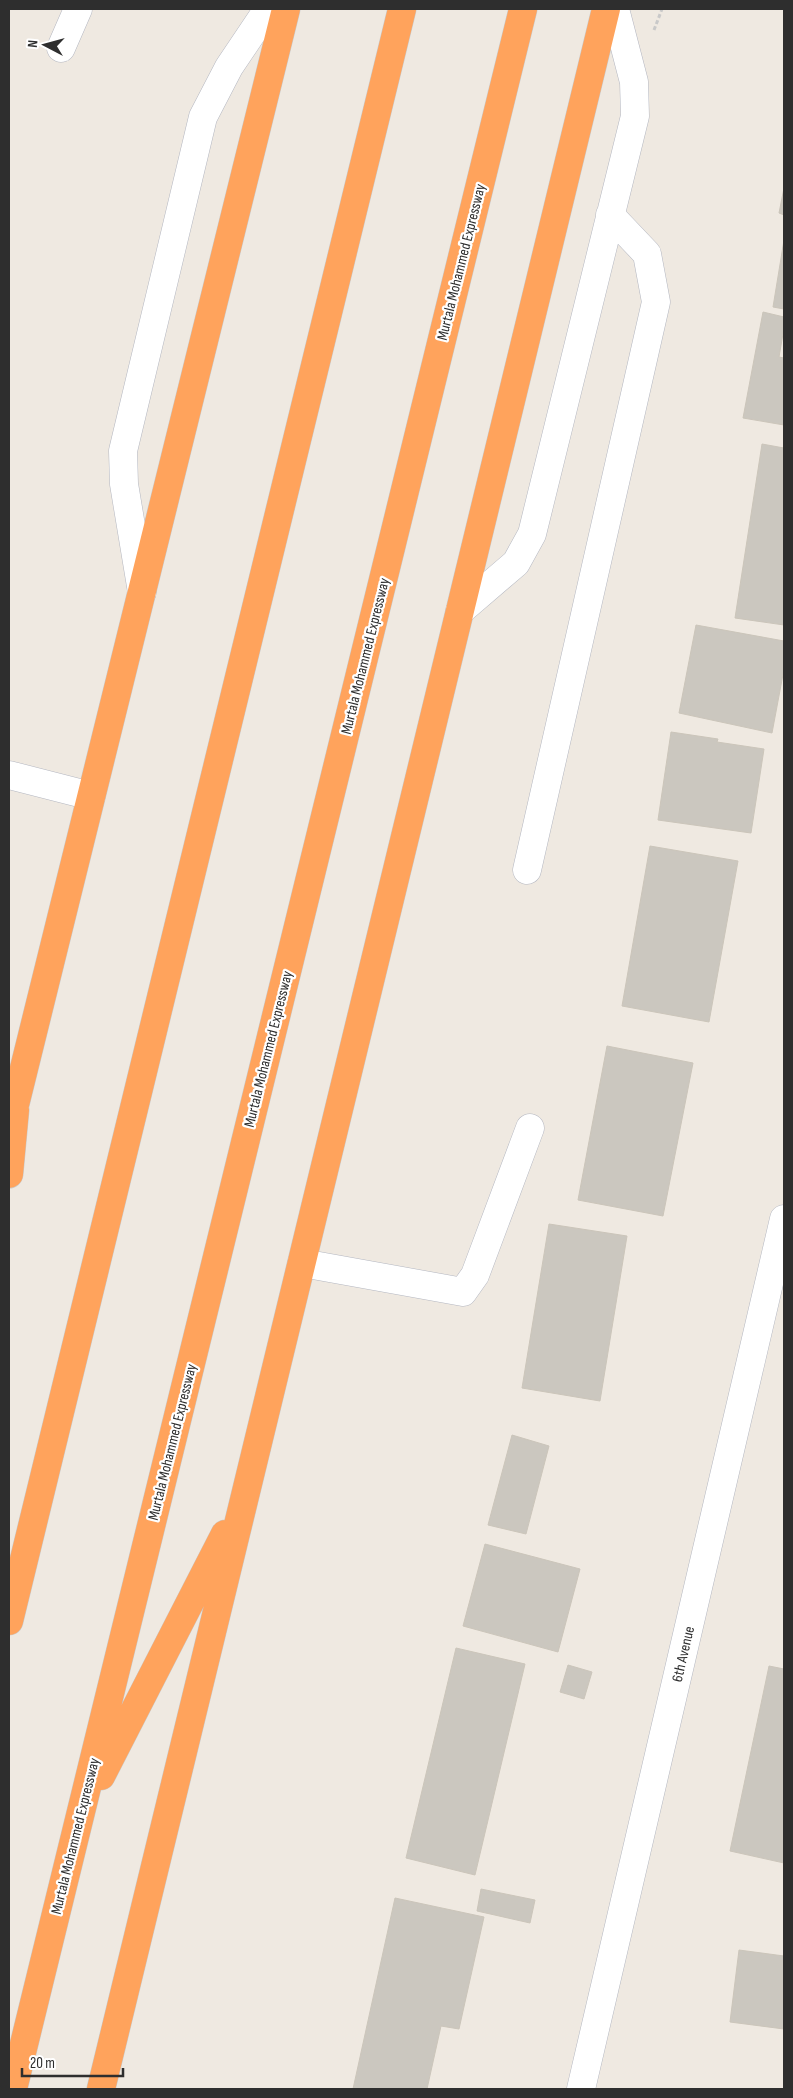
<svg xmlns="http://www.w3.org/2000/svg" width="793" height="2098" viewBox="0 0 793 2098" font-family="'Sofia Sans Condensed',sans-serif">
<style>
.building{fill:#cbc7bf;stroke:#cbc5ba}
.lines{fill:none;stroke-linecap:round;stroke-linejoin:round}
.minor-casing{stroke:#b4b7c1;stroke-width:29}
.highway-casing{stroke:#c9c9c9;stroke-width:29}
.path{stroke:#c9c9c9;stroke-width:3;stroke-dasharray:4 2.5;stroke-linecap:butt}
.minor{stroke:#fff;stroke-width:28}
.highway{stroke:#ffa35c;stroke-width:28}
.labels{text-anchor:middle;stroke-width:4.5;stroke-linejoin:round;paint-order:stroke}
.street-label{font-size:15px;fill:#2e2e2e;stroke:#fff}
</style>
<rect width="100%" height="100%" fill="#efe9e1"/>
<path class="building" d="M784,188V215L779,213Z
M784,240V309L773,307Z
M763,312L784,317V328L779,357L784,358V425L743,418Z
M762,444L784,448V625L735,618Z
M696,625L784,641V669L772,733L679,713Z
M671,732L718,739L717,742L764,749L751,833L658,820Z
M650,846L738,861L709,1022L622,1006Z
M607,1046L693,1063L663,1216L578,1200Z
M549,1224L627,1236L600,1401L522,1388Z
M512,1435L549,1446L526,1534L488,1525Z
M485,1544L580,1569L558,1652L463,1626Z
M456,1648L525,1664L475,1875L406,1858Z
M568,1665L592,1672L584,1699L560,1692Z
M769,1666L784,1669V1863L730,1851Z
M481,1889L535,1900L530,1923L477,1911Z
M395,1898L484,1917L459,2029L441,2026L427,2089H353Z
M739,1950L784,1956V2029L730,2022Z"/>
<g class="lines">
<defs>
<path id="minor" d="M61,48L78,9
M142,592L124,484L123,451L203,117L229,67L268,9
M460,611L516,563L532,534L635,116L634,82L615,9
M9,775L91,796
M527,870L656,302L647,254L610,215
M302,1263L463,1292L475,1275L530,1128
M581,2089L784,1219"/>
<path id="highway" d="M9,1129L286,9
M9,1174L15,1110
M9,1621L402,9
M101,1776L225,1534
M13,2089L523,9
M101,2089L606,9"/>
</defs>
<use href="#minor" class="minor-casing"/>
<use href="#highway" class="highway-casing"/>
<path class="path" d="M654,30L662,9"/>
<use href="#minor" class="minor"/>
<use href="#highway" class="highway"/>
</g>
<g class="labels">
<g class="street-label">
<text transform="translate(461 262) rotate(-76)" y="5">Murtala Mohammed Expressway</text>
<text transform="translate(365 656) rotate(-76)" y="5">Murtala Mohammed Expressway</text>
<text transform="translate(268 1049) rotate(-76)" y="5">Murtala Mohammed Expressway</text>
<text transform="translate(172 1442) rotate(-76)" y="5">Murtala Mohammed Expressway</text>
<text transform="translate(683 1654) rotate(-77)" y="5">6th Avenue</text>
<text transform="translate(75 1836) rotate(-76)" y="5">Murtala Mohammed Expressway</text>
</g>
</g>
<rect width="793" height="2098" fill="none" stroke="#2e2e2e" stroke-width="20"/>
<g transform="translate(45 45) rotate(276)" stroke="#ffffff" stroke-width="4" paint-order="stroke">
<path d="M0-4L9 19L0 12L-9 19Z" fill="#2e2e2e"/>
<text y="-8" font-size="14" font-weight="bold" text-anchor="middle" fill="#2e2e2e">N</text>
</g>
<path d="M22 2068v8h101v-8" fill="none" stroke="#2e2e2e" stroke-width="2.5"/>
<text x="30" y="2068" font-size="15" fill="#2e2e2e" stroke="#ffffff" stroke-width="4" paint-order="stroke">20 m</text>
</svg>
